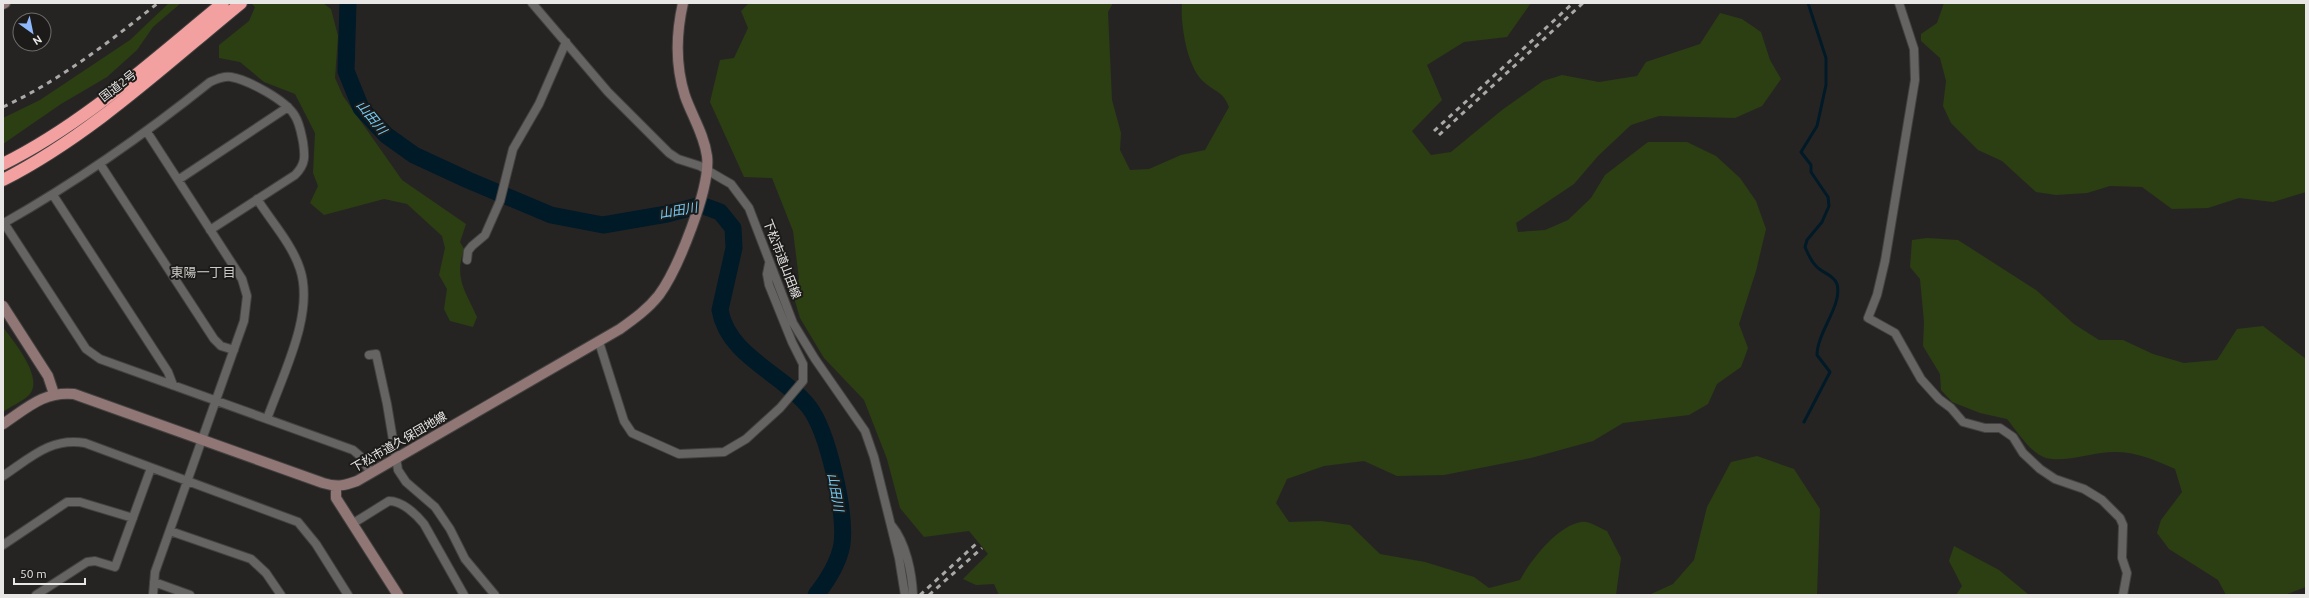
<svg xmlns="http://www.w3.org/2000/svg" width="2309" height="598" viewBox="0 0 2309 598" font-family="Ubuntu,'Noto Sans JP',sans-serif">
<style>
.green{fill:#2b3f12}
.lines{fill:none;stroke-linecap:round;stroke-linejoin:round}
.stream{stroke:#001a27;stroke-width:3}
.river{stroke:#001a27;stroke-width:17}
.street-casing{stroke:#434240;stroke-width:10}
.secondary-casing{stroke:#434240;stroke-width:12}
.highway-casing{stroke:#434240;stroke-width:14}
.street{stroke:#666462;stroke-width:8}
.secondary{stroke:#907675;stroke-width:10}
.highway{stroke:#f3a1a0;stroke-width:12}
.rail{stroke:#aaa9a8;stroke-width:3;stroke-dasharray:5 5;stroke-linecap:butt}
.labels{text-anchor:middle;stroke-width:4;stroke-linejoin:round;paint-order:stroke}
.street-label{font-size:12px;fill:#e8e7e6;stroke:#1d1b19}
.water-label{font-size:13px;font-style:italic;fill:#71ccf6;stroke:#1d1b19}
.neighbourhood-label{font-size:13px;fill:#cccac7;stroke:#1d1b19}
</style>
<rect width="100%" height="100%" fill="#262423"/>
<path class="green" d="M169,3H181L153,27L137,50L107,77L61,104L3,144V118L40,100L130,40Z
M251,3H323L331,9L338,36L335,78L343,96L402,180L466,224L460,242L464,249C454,279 465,290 477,317L473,327L450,321L444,309L447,289L439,275L445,248L442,236L407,204L384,199L324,215L310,203L318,186L313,173L315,133L295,94L264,82L240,62L219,58V45L249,21L255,7Z
M749,3H1113L1108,12L1112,100L1121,133L1120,150L1130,170L1149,169L1181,155L1205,150L1229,107C1223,91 1216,93 1204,82C1187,68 1180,23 1182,3H1531L1507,37L1464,42L1427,65L1442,100L1412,131L1431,155L1451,152L1502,110L1543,81L1562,75L1599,82L1637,76L1646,62L1700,44L1720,13L1742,19L1761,32L1770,60L1781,79L1762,106L1735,118L1659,116L1631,125L1598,156L1574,184L1516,223L1518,232L1545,230L1568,220L1591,198L1605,175L1648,142H1687L1716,156L1740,178L1756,201L1766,229L1756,271L1739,324L1748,348L1741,367L1717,384L1708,404L1689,415L1623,423L1593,441L1531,458L1444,475L1397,476L1364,461L1324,466L1287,479L1276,503L1289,522L1321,521L1350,525L1380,554L1425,562L1474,577L1489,588L1520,580C1531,560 1557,526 1581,522C1588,520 1600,528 1607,531L1621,558L1616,595H999L994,584L976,585L963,579L988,554L969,531L924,537L900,508L887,459L864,400L824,358L800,318L792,291L799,279L793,231L772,178L744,177L710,102L720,60L734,58L748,28L741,11Z
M1944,3H2306V192L2273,202L2239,198L2208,208L2172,209L2142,187L2110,186L2087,193L2056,195L2036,192L2002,161L1978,150L1951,123L1943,106L1946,81L1940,58L1921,41V34L1937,23Z
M1927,238L1958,240L2036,290L2074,324L2099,340H2123L2153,354L2184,363L2217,360L2237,329L2263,326L2306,359V587L2285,595H2226L2218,580L2169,549L2157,533L2161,520L2182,492L2175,469C2150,458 2130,449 2101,453C2084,455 2064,462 2046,458C2030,453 2017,431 2007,419L1980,413L1952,402L1941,390L1940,374L1923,346L1924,322L1920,279L1910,267L1912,240Z
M3,327C13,341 45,378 29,395C22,402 11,406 3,412Z
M1757,456L1794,469L1820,509L1817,595H1649L1673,584L1694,560L1707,507L1731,462Z
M1954,546L1999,570L2029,595H1956L1962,586L1949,561Z"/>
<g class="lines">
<path class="stream" d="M1804,422L1830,372L1817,355C1817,332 1843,305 1837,284C1834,275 1822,273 1816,266C1811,261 1808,254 1805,247L1807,240L1822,222L1829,206L1828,197L1811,172V165L1801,152L1817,126L1826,85V58L1808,3"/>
<path class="river" d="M348,3L346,71L361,108L386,135L414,155L468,180L551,215L603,225L667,214L701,205L720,212L733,228L734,248L720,310C728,356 782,373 809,407C828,432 846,512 842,544C839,562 827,581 816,595"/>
<defs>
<path id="street" d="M532,3L608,92L669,153L678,159L700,166L724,180L731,184L749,208L793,323L815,359L865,431L874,457L899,558L905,595
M1899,3L1914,49L1915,80L1885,261L1877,295L1868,318L1895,333L1921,379L1939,399L1951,408L1963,422L1985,428H2000L2013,437L2023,453L2040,469L2055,479L2084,489L2102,500L2120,518L2123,525L2122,558L2127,573L2123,595
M147,132L242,279L247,296L244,321L155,572L153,595
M100,164L214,339L221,346L234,350
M178,180L288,107
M53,195L168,372L173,385
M257,199C271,221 292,244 300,269C315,314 282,376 267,419
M210,230L295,175C306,164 305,156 303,142C301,133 300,124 295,116C286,100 248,80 231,77C223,76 217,79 210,82C144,135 78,181 4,223L86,349L100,359L353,450L360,456L371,473
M467,260L468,251L472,246L485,235L500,201L513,149L539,104L566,42
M599,342L624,421L632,433L679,454L724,452L746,439L780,408L803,381V364L792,342L769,285L767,274L769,264
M369,355L376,354L387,404L398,470L406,482L435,507L450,529L465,559L495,595
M3,476C30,458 51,437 85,443L298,522L316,544L348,595
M352,524L389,501C402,501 416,514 424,524L464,595
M892,526C906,543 912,573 913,595
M170,531L251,559L266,573L281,595
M3,545L67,502H80L133,518
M154,582L190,595
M36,595L87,562L95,561L115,567L151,468"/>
<path id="secondary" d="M3,4L5,3
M3,306L48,376L54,394
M3,424C27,408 44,391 74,394L323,483C336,487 344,486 357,481L620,329C634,319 648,309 659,295C678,269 711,187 707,156C704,134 692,116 685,96C675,65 676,34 683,3
M336,487V498L398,595"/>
<path id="highway" d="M3,164C84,124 153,60 223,3
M3,180C91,135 165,65 241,3"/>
</defs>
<use href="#street" class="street-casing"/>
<use href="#secondary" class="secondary-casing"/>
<use href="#highway" class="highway-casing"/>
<use href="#street" class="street"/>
<use href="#secondary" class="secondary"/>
<use href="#highway" class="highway"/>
<path class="rail" d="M3,107C61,80 109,42 158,3
M1434,131L1573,3
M1439,135L1583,3
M920,595L976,544
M929,595L982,548"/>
</g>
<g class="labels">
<g class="street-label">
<text transform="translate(118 86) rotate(-38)" y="4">国道2号</text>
<text transform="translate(782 259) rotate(69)" y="4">下松市道山田線</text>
<text transform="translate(399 442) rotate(-30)" y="4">下松市道久保団地線</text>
</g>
<g class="water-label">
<text transform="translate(372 117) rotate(51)" y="5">山田川</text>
<text transform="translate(678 210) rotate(-10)" y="5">山田川</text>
<text transform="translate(836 492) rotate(80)" y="5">山田川</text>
</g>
<g class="neighbourhood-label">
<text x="203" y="277">東陽一丁目</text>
</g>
</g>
<rect width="2309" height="598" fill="none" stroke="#e8e7e6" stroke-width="8"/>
<g transform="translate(32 32) rotate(147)"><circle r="19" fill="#1d1b19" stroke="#6e6d6b"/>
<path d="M0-3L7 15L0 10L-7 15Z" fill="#8fb8fd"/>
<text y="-6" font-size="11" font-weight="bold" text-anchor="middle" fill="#e8e7e6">N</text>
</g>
<path d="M14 578v6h71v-6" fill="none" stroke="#e8e7e6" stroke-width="2"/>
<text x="20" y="578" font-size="12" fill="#e8e7e6" stroke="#1d1b19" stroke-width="3" paint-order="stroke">50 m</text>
</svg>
